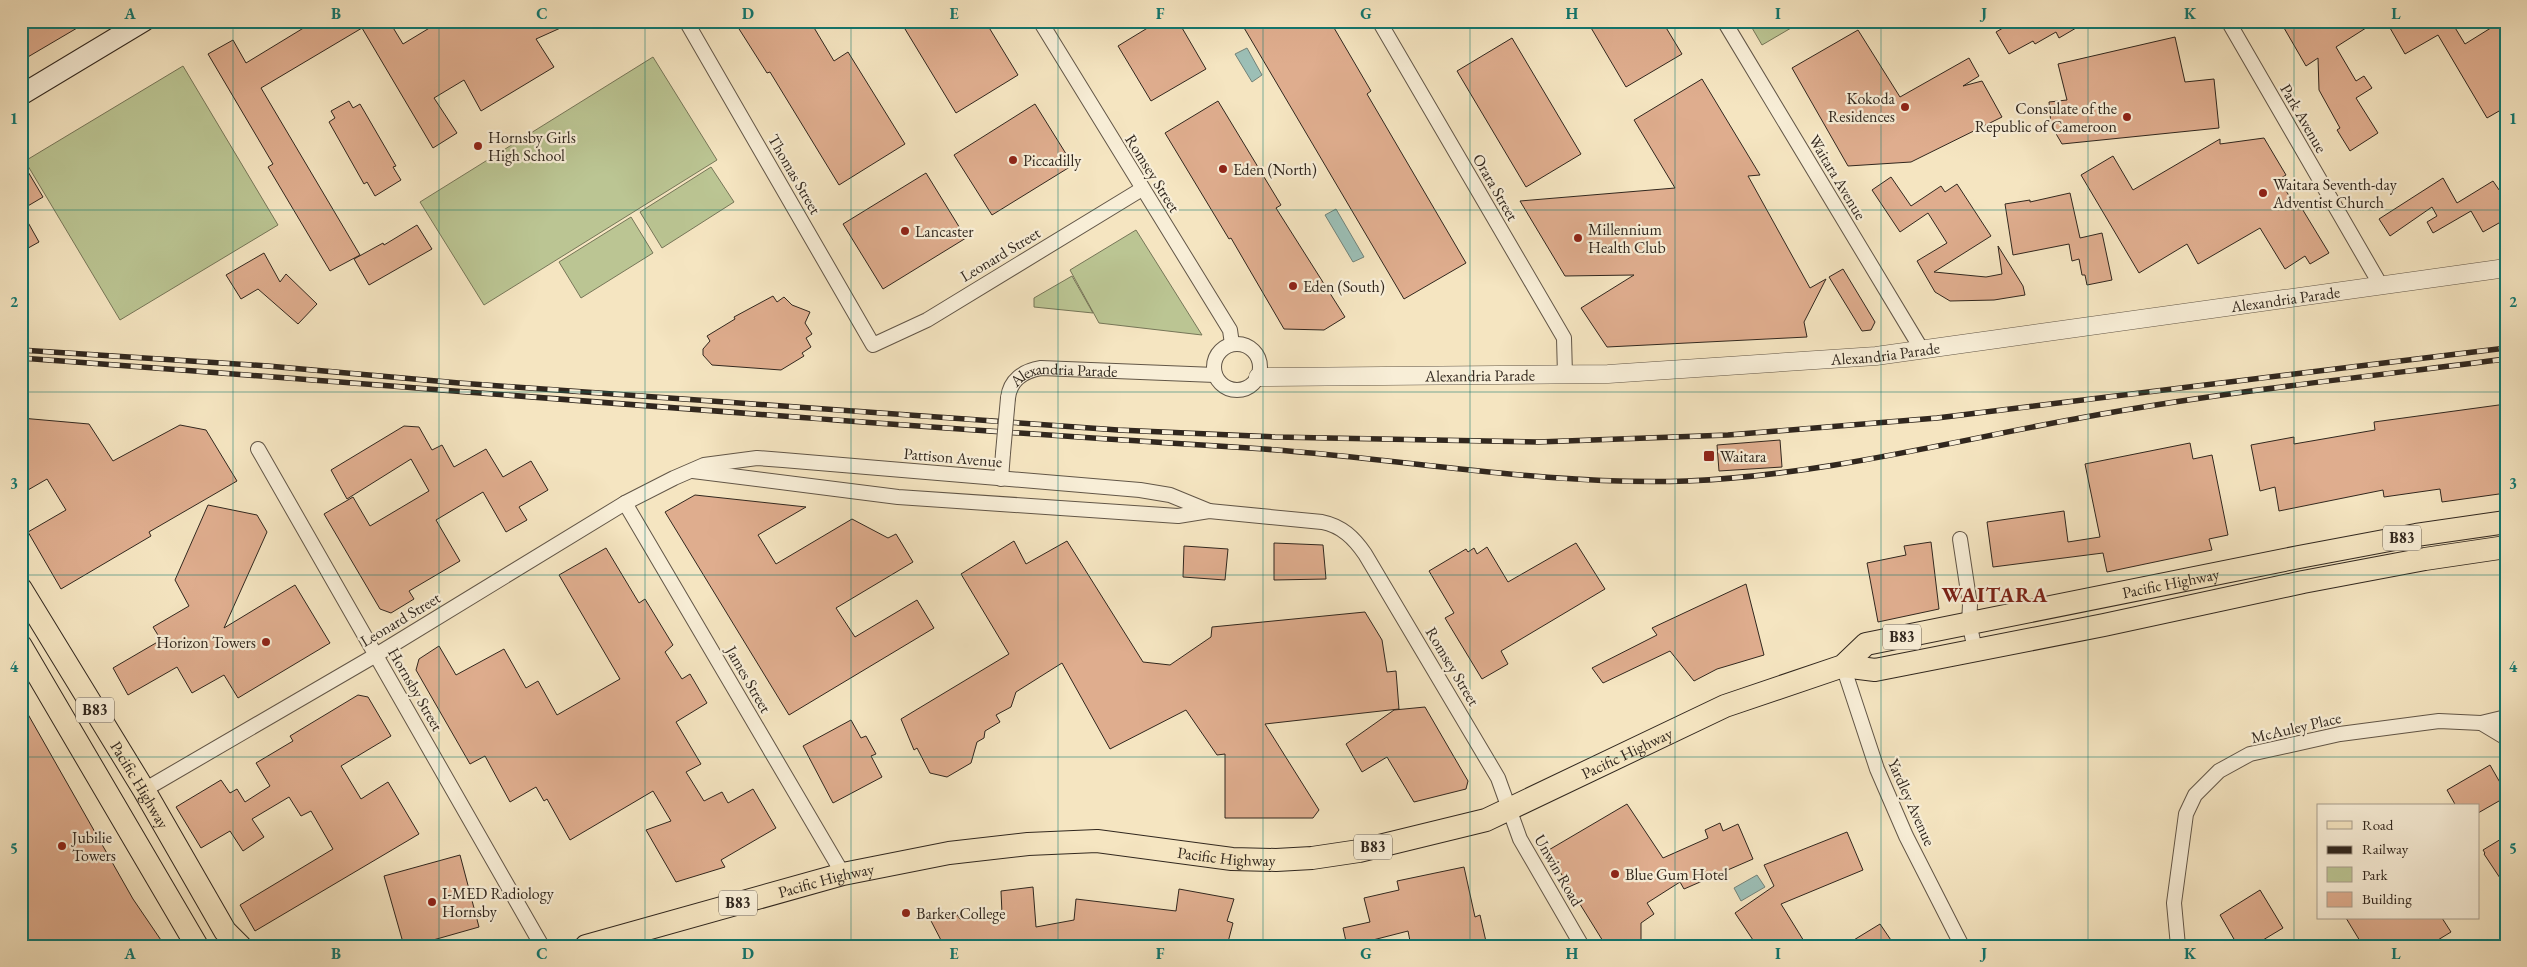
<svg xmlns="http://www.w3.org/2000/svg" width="2527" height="967" viewBox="0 0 2527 967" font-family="'EB Garamond',serif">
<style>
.green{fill:#bbc593;stroke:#767658}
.water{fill:#9cbfb6;stroke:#718279}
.building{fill:#dfad8e;stroke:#31271e}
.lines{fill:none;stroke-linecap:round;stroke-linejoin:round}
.minor-casing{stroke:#625647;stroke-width:16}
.tertiary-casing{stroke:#625647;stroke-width:19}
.secondary-casing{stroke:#31271e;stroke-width:22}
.primary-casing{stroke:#31271e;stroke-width:24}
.minor{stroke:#f8eed7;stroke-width:14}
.tertiary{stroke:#f8eed7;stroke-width:18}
.secondary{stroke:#f8eed7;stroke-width:20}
.primary{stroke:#f5e5c1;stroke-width:22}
.rail-casing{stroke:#31271e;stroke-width:5.5}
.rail{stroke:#f8eed7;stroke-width:4;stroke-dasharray:11;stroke-linecap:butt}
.minor-bridge-casing{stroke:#625647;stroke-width:16;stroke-linecap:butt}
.minor-bridge{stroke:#f8eed7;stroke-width:14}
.grid{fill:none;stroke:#0f766e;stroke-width:1;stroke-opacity:0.55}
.poi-dot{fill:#8f2418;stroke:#f8eed7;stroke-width:2}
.labels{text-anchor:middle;stroke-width:4.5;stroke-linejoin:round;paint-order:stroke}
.shield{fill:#f8eed7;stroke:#6d6356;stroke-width:1}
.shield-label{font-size:15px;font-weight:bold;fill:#31271e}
.poi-label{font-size:16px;fill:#31271e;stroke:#f8eed7;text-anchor:start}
.street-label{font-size:16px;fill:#31271e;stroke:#f8eed7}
.district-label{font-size:21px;font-weight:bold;letter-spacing:1px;fill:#7a1f14;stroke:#f8eed7}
.neatline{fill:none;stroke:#0f766e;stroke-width:2}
.grid-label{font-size:16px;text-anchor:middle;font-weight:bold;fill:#0f766e}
</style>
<rect width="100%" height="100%" fill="#f5e5c1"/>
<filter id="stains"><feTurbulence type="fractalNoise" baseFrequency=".004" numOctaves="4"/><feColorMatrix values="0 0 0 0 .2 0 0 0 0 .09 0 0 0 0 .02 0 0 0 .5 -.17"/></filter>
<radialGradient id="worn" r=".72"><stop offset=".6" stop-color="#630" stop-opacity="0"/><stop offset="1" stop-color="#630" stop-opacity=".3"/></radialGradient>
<path class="green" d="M1748,21H1803L1762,45Z
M653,57L717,160L484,305L420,202Z
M183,66L278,225L120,320L25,161Z
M711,167L734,202L662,248L640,212Z
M631,217L653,253L581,298L559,262Z
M1136,230L1202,335L1099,323L1070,270Z
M1072,276L1093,313L1034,307V298Z"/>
<path class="water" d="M1247,48L1262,75L1252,82L1235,54Z
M1336,209L1364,257L1353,262L1325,215Z
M1757,875L1765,887L1741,901L1734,888Z"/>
<path class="building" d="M21,21H89L21,61Z
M315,21H389L403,44L441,21H576L536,39L554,67L481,111L464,80L434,98L457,133L433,148L362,28L261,88L360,255L330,271L268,167L273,164L208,54L233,40L246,63Z
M734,21H810L834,61L848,52L905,144L839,185L770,72L767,73Z
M918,21H985L1018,75L956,113L905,29Z
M1159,21H1178L1206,69L1151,101L1118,46Z
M1240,21H1330L1371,91L1367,94L1466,263L1404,299Z
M1587,21H1662L1682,54L1626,87Z
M2015,21H2088L2059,38L2056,32L2035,44L2033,41L2009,54L1996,32Z
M2280,21H2377L2336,47L2356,81L2364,76L2372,88L2356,98L2378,133L2350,151L2337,130L2340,128L2319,90L2318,58L2306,66Z
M2386,21H2462L2454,26L2465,44L2502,21H2506V107L2487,118L2438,35L2405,54Z
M1858,30L1900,97L1969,58L1979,76L1963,86L1982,81L2002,117L1911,162L1848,166L1792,68Z
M2175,37L2185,82L2214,79L2219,128L2062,144L2051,125L2049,102L2067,100L2058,64Z
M1512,38L1581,154L1526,187L1457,71Z
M1702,79L1760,175L1748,176L1810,288L1826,279L1804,322L1807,337L1607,347L1581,308L1634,275L1565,276L1520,201L1675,188L1634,120Z
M349,101L353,108L360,104L396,166L393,167L401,180L375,196L367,182L364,184L329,122L335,118L331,111Z
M1218,101L1281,205L1276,208L1345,317L1324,330L1284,329L1231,238L1229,239L1165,133Z
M1035,104L1073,165L992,215L954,155Z
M2264,138L2286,175L2279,179L2297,209L2301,207L2329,253L2310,264L2305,256L2285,269L2260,228L2198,264L2187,244L2139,273L2081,175L2113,156L2133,190L2220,139V144Z
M21,160L43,197L21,210L39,242L21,252Z
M926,173L966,238L883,289L843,224Z
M1891,177L1911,206L1941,186L1945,192L1957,184L1991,236L1934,272L1986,277L2002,274L1998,246L2023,286L2025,295L1994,300L1950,301L1935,292L1917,261L1947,243L1928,213L1900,232L1872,190Z
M2443,178L2457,203L2493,181L2506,200V219L2483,232L2471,211L2433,233L2427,222L2437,216L2432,207L2390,236L2379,219Z
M2070,193L2080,238L2102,233L2112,280L2087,285L2085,275H2082L2079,259L2072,261L2069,244L2013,255L2005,204L2030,200V202Z
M417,225L432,249L369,285L354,259L383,243L384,245Z
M264,253L280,282L286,274L317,304L298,324L258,289L241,299L226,275Z
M1843,269L1875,322L1871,330L1862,331L1829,277Z
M773,296L777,302L784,297L792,305L810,312L805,323L812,334L806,338L811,347L802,353L804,356L781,370L712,365L703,355V349L710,341L707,336L735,319L734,317Z
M2506,404V493L2442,502L2440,489L2384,497L2383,490L2279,511L2275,487L2260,491L2251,445L2294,437V444L2375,430L2374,422Z
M21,418L89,424L113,461L180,425L206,430L237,481L149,532L151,536L61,589L28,532L66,510L47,479L21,494Z
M404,426L419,427L432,450L442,445L454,467L486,449L503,477L531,461L548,490L519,507L527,520L506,532L483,492L436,520L460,561L409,591L414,599L391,613L380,609L324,514L353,497L370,526L429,491L411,459L347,499L331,470Z
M1780,440L1782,467L1719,471L1717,445Z
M2190,443L2193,459L2212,455L2228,535L2209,539L2212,550L2107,572L2103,553L1993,567L1987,522L2064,511L2068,542L2100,537L2085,464Z
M695,495L806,507L758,535L776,564L852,519L888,538L896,534L913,562L836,608L855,637L917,600L934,628L789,715L665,512Z
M208,505L257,515L267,532L224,628L295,585L330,643L238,698L224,675L192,693L177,667L128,695L113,668L161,640L153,627L189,606L175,580Z
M1014,541L1026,564L1067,541L1143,662L1170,665L1211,637L1212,627L1365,612L1382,640L1387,672L1396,671L1399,709L1265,724L1319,810L1313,818H1225V754L1217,755L1186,710L1110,749L1062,663L1016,692L1011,707L996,715L1000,722L985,731L984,738L977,742L971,763L947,777L930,773L917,748L914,750L901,719L1009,654L961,574Z
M1931,542L1939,609L1878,622L1867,563L1906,555L1904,546Z
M1274,543L1323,545L1326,579L1274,580Z
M1576,543L1605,589L1501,651L1508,664L1482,679L1445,618L1454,613L1429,571L1466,549L1468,552L1474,548L1477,554L1487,547L1508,582Z
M1184,546L1228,549L1225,580L1183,577Z
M606,548L639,603L645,599L673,645L665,652L682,679L690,674L707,703L676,722L701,764L686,772L704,801L722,792L728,803L753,789L776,828L721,860L725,867L676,882L646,830L671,821L653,791L570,840L547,799L544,801L536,787L510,802L485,756L470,764L416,670L419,659L439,646L456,675L504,649L526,688L538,681L557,715L620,679L559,575Z
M1746,584L1764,655L1717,669L1694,681L1670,651L1603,683L1592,668L1657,635L1652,628Z
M358,695L368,697L391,736L341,766L361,799L388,782L419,834L255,931L240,905L333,849L311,811L301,816L289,797L252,819L264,837L243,851L230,831L201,848L176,807L221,780L230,793L237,789L245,802L270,786L256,763L293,741L290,736Z
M21,702L133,899L165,946H21Z
M1425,707L1468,781L1466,789L1414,802L1387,757L1362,772L1346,744L1394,710Z
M851,720L861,738L866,736L876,754L871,756L882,777L833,803L803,746Z
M2490,765L2506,793V797L2478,813V806H2456L2447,790Z
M1627,804L1663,858L1708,838L1705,830L1720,823L1723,831L1738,824L1753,859L1684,889L1680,882L1647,903L1654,914L1641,923V946H1606L1547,851Z
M1847,832L1863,870L1781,904L1807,946H1757L1735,913L1774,886L1764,865Z
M2506,836V887L2484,854L2485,853L2483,850Z
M460,855L479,927L412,946H404L384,876Z
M1464,867L1475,917L1480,915L1487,946H1411L1408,931L1369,941L1371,946H1347L1343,928L1370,922L1364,898L1399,890L1397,881Z
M1033,887L1036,927L1074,920L1076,899L1176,911L1179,889L1234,899L1227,921L1233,923L1227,946H1005L1003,940L974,944V946H944L929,917L956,913L960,919L1002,914L1001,891Z
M2260,890L2283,928L2253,946H2238L2220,915Z
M2346,918H2442L2451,932L2428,946H2363Z
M1880,924L1895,946H1844Z"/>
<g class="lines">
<defs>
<g id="minor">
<path d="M686,21L873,345L927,320L1142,189"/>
<path d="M1040,21L1230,330L1232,344"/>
<path d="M1379,21L1564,338L1565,375"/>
<path d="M1724,21L1922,350"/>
<path d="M2228,21L2380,284"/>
<circle cx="1237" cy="367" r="23"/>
<path id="s1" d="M1008,398C1010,380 1023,371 1041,368L1215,375"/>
<path d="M258,449L542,946"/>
<path d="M693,471L898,497L1178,516L1209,511L1322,522C1342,526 1354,538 1365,554L1498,778L1520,839L1582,946"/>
<path d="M1001,479L1003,453"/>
<path d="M625,503L843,874"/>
<path d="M1960,539L1970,605L1969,623L1975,649"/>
<path d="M1843,666L1877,769L1906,836L1962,946"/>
<path d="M2481,723L2506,738"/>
<path d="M144,790L376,655L625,503L674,478L704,465L757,458L783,460L1140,490L1170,495L1209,511"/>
<path d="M2178,946L2174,903L2186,814L2195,795L2219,771L2250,754L2340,734L2439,721L2481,723L2506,717"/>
</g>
<g id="tertiary">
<path id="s2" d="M1258,377L1608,374L1876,356L2506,268"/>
</g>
<path id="secondary" d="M21,95L144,21"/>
<g id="primary">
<path id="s3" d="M21,589L144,790L225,931L240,946"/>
<path d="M21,646L197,946"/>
<path d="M1843,666L1875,670L2104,625L2303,582L2425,559L2506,547"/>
<path id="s4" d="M586,946L843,874L949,853L1028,844L1097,841L1232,859L1276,860L1312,858L1359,851L1486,820L1725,706L1843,666L1866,644L2299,557L2416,535L2506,522"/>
</g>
</defs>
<use href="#minor" class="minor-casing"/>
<use href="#tertiary" class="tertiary-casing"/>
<use href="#secondary" class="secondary-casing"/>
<use href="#primary" class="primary-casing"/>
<use href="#minor" class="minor"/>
<use href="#tertiary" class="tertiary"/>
<use href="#secondary" class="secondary"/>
<use href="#primary" class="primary"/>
<defs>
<path id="rail" d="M21,350L268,366L459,383L1118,430L1275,437L1538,442L1728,435L1937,418L2506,348
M21,358C430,388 839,423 1249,448C1395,457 1539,486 1687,481C1829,475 1967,437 2108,413C2239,390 2373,376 2506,359"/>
</defs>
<use href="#rail" class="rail-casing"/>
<use href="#rail" class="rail"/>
<defs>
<path id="minor-bridge" d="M1003,453L1008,398"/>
</defs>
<use href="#minor-bridge" class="minor-bridge-casing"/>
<use href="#minor-bridge" class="minor-bridge"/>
</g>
<path class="grid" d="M233,21V946M439,21V946M645,21V946M851,21V946M1058,21V946M1263,21V946M1470,21V946M1675,21V946M1881,21V946M2088,21V946M2294,21V946M21,210H2506M21,392H2506M21,575H2506M21,757H2506"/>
<g class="poi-dot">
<circle cx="1905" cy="107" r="5"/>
<circle cx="2127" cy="117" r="5"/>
<circle cx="478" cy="146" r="5"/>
<circle cx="1013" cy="160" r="5"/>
<circle cx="1223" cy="169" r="5"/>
<circle cx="2263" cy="193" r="5"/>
<circle cx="905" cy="231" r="5"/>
<circle cx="1578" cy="238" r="5"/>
<circle cx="1293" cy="286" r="5"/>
<rect x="1703" y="450" width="12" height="12" rx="2.5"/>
<circle cx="266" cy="642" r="5"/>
<circle cx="62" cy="846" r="5"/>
<circle cx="1615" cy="874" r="5"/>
<circle cx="432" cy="902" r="5"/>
<circle cx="906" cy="913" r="5"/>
</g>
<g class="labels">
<g class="shield">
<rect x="2383" y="525.5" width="38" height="25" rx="4"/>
<rect x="1883" y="624.5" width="38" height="25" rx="4"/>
<rect x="76" y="697.5" width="38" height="25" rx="4"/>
<rect x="1354" y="834.5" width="38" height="25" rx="4"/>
<rect x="719" y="890.5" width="38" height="25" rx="4"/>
</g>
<g class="shield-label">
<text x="2402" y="543">B83</text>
<text x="1902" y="642">B83</text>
<text x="95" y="715">B83</text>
<text x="1373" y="852">B83</text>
<text x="738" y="908">B83</text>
</g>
<g class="poi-label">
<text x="1895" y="104" text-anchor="end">Kokoda<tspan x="1895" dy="18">Residences</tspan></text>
<text x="2117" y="114" text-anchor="end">Consulate of the<tspan x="2117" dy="18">Republic of Cameroon</tspan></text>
<text x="488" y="143">Hornsby Girls<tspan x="488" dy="18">High School</tspan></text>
<text x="1023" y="166">Piccadilly</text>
<text x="1233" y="175">Eden (North)</text>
<text x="2273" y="190">Waitara Seventh-day<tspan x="2273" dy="18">Adventist Church</tspan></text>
<text x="1588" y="235">Millennium<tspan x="1588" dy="18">Health Club</tspan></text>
<text x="915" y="237">Lancaster</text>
<text x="1303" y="292">Eden (South)</text>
<text x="1720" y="462">Waitara</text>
<text x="256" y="648" text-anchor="end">Horizon Towers</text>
<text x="72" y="843">Jubilie<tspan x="72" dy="18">Towers</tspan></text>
<text x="1625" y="880">Blue Gum Hotel</text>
<text x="442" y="899">I-MED Radiology<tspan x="442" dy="18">Hornsby</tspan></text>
<text x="916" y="919">Barker College</text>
</g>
<g class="street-label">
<text transform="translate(2304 118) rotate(60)" y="6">Park Avenue</text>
<text transform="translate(1153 173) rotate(58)" y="6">Romsey Street</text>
<text transform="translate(795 174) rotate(60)" y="6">Thomas Street</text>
<text transform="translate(1838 177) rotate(59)" y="6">Waitara Avenue</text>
<text transform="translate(1496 187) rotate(60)" y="6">Orara Street</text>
<text transform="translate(1000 254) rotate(-31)" y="6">Leonard Street</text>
<text dy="6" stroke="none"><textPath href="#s2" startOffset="1032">Alexandria Parade</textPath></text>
<text dy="6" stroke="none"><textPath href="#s2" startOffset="628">Alexandria Parade</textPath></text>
<text dy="6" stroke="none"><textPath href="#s2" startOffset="222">Alexandria Parade</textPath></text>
<text dy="6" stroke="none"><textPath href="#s1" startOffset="70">Alexandria Parade</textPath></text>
<text transform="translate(953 457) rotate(5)" y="6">Pattison Avenue</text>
<text dy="6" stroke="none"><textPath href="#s4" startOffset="1650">Pacific Highway</textPath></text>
<text transform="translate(400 619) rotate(-31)" y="6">Leonard Street</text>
<text transform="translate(1453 666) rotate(59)" y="6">Romsey Street</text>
<text transform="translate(749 679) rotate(60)" y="6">James Street</text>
<text transform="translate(416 689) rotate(60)" y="6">Hornsby Street</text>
<text transform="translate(2296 727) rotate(-13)" y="6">McAuley Place</text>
<text dy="6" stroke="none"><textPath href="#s4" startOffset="1074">Pacific Highway</textPath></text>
<text dy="6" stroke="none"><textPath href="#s3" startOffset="229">Pacific Highway</textPath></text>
<text transform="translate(1912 802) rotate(66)" y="6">Yardley Avenue</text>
<text dy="6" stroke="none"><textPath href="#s4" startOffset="654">Pacific Highway</textPath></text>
<text transform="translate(1559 870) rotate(60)" y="6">Unwin Road</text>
<text dy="6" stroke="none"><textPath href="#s4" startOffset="249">Pacific Highway</textPath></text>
</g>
<g class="district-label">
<text x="1995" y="602">WAITARA</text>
</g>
</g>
<rect width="2527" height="967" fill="none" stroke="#f5e5c1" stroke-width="55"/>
<rect x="2317" y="804" width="162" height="115" fill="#f8eed7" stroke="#a89e8d"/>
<rect x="2327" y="821" width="25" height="8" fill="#f5e5c1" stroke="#a89e8d"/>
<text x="2362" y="830" font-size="15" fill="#31271e">Road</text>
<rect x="2327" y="846" width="25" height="8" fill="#31271e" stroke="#a89e8d"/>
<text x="2362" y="854" font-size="15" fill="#31271e">Railway</text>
<rect x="2327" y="867" width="25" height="15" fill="#bbc593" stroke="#a89e8d"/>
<text x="2362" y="880" font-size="15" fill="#31271e">Park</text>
<rect x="2327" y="892" width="25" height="15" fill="#dfad8e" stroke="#a89e8d"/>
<text x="2362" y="904" font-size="15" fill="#31271e">Building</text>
<rect x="28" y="28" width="2472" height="912" class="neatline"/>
<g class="grid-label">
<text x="130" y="19">A</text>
<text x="336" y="19">B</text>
<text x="542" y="19">C</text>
<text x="748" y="19">D</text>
<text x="954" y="19">E</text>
<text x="1160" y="19">F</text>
<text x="1366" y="19">G</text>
<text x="1572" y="19">H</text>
<text x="1778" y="19">I</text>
<text x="1984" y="19">J</text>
<text x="2190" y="19">K</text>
<text x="2396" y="19">L</text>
<text x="14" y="124">1</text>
<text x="2513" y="124">1</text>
<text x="14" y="307">2</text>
<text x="2513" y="307">2</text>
<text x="14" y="489">3</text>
<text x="2513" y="489">3</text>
<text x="14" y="672">4</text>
<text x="2513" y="672">4</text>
<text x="14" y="854">5</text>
<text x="2513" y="854">5</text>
<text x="130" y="959">A</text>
<text x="336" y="959">B</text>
<text x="542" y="959">C</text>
<text x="748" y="959">D</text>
<text x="954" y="959">E</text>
<text x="1160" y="959">F</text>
<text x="1366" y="959">G</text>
<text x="1572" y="959">H</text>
<text x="1778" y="959">I</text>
<text x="1984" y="959">J</text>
<text x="2190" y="959">K</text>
<text x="2396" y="959">L</text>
</g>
<rect width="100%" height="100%" filter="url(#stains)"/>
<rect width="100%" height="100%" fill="url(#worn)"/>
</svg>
